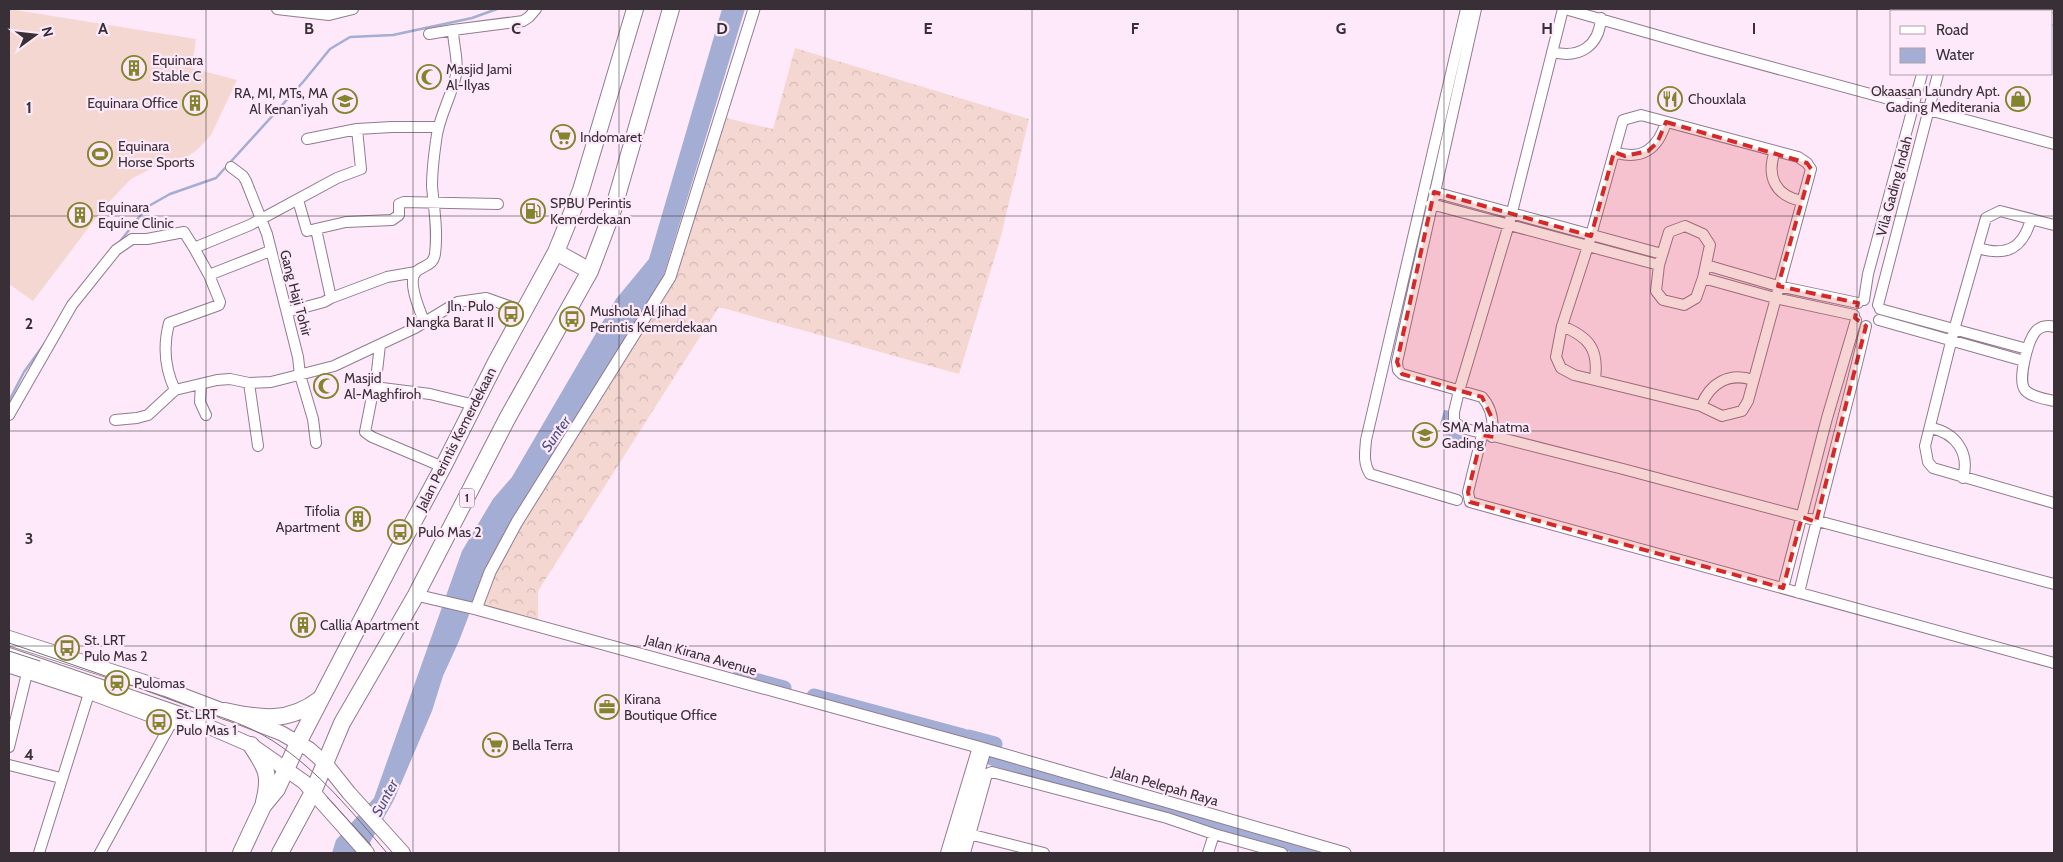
<svg xmlns="http://www.w3.org/2000/svg" width="2063" height="862" viewBox="0 0 2063 862" font-family="Cabin,sans-serif">
<style>
.forest{fill:url(#forest-crowns)}
.pitch{fill:#f5d7d2}
.water{fill:#a4add3}
.lines{fill:none;stroke-linecap:round;stroke-linejoin:round}
.stream{stroke:#a4add3;stroke-width:2.5}
.river{stroke:#a4add3;stroke-width:15}
.minor-casing{stroke:#927b8f;stroke-width:12}
.tertiary-casing{stroke:#927b8f;stroke-width:13}
.secondary-casing{stroke:#927b8f;stroke-width:16}
.trunk-casing{stroke:#927b8f;stroke-width:18}
.minor{stroke:#fff;stroke-width:10}
.tertiary{stroke:#fff;stroke-width:11}
.secondary{stroke:#fff;stroke-width:14}
.trunk{stroke:#fff;stroke-width:16}
.tram{stroke:#7a6d78;stroke-width:1}
.marked{fill:#d62828;fill-opacity:0.2;stroke:#d62828;stroke-width:4;stroke-dasharray:10 6;stroke-linejoin:round}
.grid{fill:none;stroke:#382f37;stroke-width:1;stroke-opacity:0.55}
.labels{text-anchor:middle;stroke-width:4.5;stroke-linejoin:round;paint-order:stroke}
.shield{fill:#fee9fa;stroke:#736772;stroke-width:1}
.shield-label{font-size:12px;font-weight:bold;fill:#382f37}
.poi-label{font-size:14px;fill:#382f37;stroke:#fee9fa;text-anchor:start}
.street-label{font-size:14px;fill:#382f37;stroke:#fee9fa}
.water-label{font-size:15px;font-style:italic;fill:#4a5387;stroke:#fee9fa}
.grid-label{font-size:16px;text-anchor:middle;font-weight:bold;fill:#382f37;stroke:#fee9fa;stroke-width:4.5;stroke-linejoin:round;paint-order:stroke}
</style>
<defs>
<pattern id="forest-crowns" width="20" height="18" patternUnits="userSpaceOnUse" patternTransform="scale(1.25)"><rect width="20" height="18" fill="#f5d7d2"/><path d="M2 6a3 3 0 1 1 6 0M12 15a3 3 0 1 1 6 0" fill="none" stroke="#d3b9b5"/></pattern>
</defs>
<rect width="100%" height="100%" fill="#fee9fa"/>
<path class="forest" d="M795,48L1029,119L1000,240L959,374L719,307L538,591V622L477,606L480,594L670,277L722,117L773,129Z"/>
<path class="pitch" d="M9,9L196,39L192,68L237,80L211,135L196,151L188,156L160,164L131,179L105,206L33,301L9,284Z"/>
<path class="water" d="M722,9H745L662,281L488,565L459,641L443,676L432,711L394,800L364,853H332L336,840L374,798L462,551L493,499L512,477L616,299L649,259Z
M1444,410L1450,411C1446,426 1448,432 1463,436L1461,443L1447,439L1440,424Z"/>
<g class="lines">
<path class="stream" d="M118,244L147,207L170,194L216,178L303,82L330,49L350,37L393,35L472,18L497,9
M9,401L24,372L45,343"/>
<path class="river" d="M740,676L784,688
M814,696L963,736
M969,737L995,744
M992,758L1321,853"/>
<defs>
<path id="minor" d="M277,9L329,15L353,9
M1476,9L1397,362L1398,370L1402,374L1482,397C1492,408 1494,422 1492,437
M1563,9L1509,224L1459,391L1454,412V421L1462,428L1623,469L2054,584
M1565,9L1705,49L2054,144
M1937,11L1938,9
M1954,11V9
M429,34L453,30
M1552,52C1580,59 1599,46 1601,18
M1641,115L1798,157L1807,163L1811,169L1748,401L1742,411L1722,416L1701,406L1574,375L1561,368L1556,357L1562,326L1588,246L1623,120Z
M307,139L357,129L392,127H437
M1775,151C1766,176 1775,196 1802,201
M1614,152C1642,161 1658,149 1666,122
M231,167L243,176L246,181L267,234L298,357L300,375L313,419L316,443
M1434,192L1662,254
M298,200L307,231L346,222L392,220L399,215V204L404,202L498,204
M1431,204L1659,265
M2054,225L2000,211L1986,218L1954,330L1925,446L1928,462L1933,468L2054,503
M1685,226L1703,234L1710,245L1703,278L1696,298L1684,305L1663,300L1656,291L1659,265L1669,232Z
M316,229L331,298L387,277L416,272
M1978,248C2007,257 2023,248 2031,219
M1706,265L1778,286L1858,303
M209,275L270,251
M1703,278L1775,298L1854,315
M1864,300L1868,274L1922,74
M1878,305L1938,74
M1880,309L2027,349
M287,312L324,302L331,298
M1879,320L2024,361
M424,321C420,311 406,280 417,271C424,265 433,266 435,254C438,231 434,209 432,186C432,171 434,155 436,141C438,118 451,98 456,75C459,61 453,44 453,30L523,21L529,17L536,9
M1562,326C1589,337 1599,349 1595,379
M2054,327C2048,325 2041,326 2036,331C2028,340 2017,380 2025,390C2031,397 2046,399 2054,401
M380,345L377,371L365,432L372,437L443,467
M249,383L258,446
M201,384L200,402L206,415
M374,387L430,394L475,405
M175,390C165,369 163,346 169,323L219,305L220,302L209,275L194,248L250,225L337,178L361,169L357,129
M1701,406C1710,383 1729,372 1753,380
M9,415L72,305L116,250L132,239H147L184,232L194,248
M115,420L137,418L148,415L175,390L217,380L230,379L249,383L271,382L334,366L415,328L458,302L486,298L523,311
M1931,428C1956,433 1970,453 1963,478
M1482,435L1468,492L1470,502L2054,663
M1457,500L1370,474C1363,463 1365,453 1366,440L1466,9
M1783,588L1827,418L1856,320
M1799,593C1820,504 1845,416 1866,326
M9,747L29,665
M9,765L61,778
M965,833L1044,853
M39,853L91,687
M100,853L174,718
M946,853L978,747
M955,853L986,749
M965,853L987,774L992,772L1167,818L1214,834L1282,853
M1208,853L1214,834"/>
<path id="tertiary" d="M2002,9L2016,11
M2052,19H2054
M416,595L476,609L978,747L1345,853
M476,609L490,572L517,522L670,277L754,9
M9,667L88,693L171,724L194,720"/>
<path id="secondary" d="M9,638L166,689L281,733L309,749L325,763L349,793L403,853
M9,655L177,713L251,745L304,782L367,853"/>
<path id="trunk" d="M556,252L590,271
M225,711C261,719 289,723 320,699
M251,745C266,768 271,774 264,802
M241,853L263,806L277,789L298,743L397,552L443,467L496,362L556,252L581,190L635,9
M280,853L313,792L342,723L416,595L508,417L590,271L613,210L671,9"/>
</defs>
<use href="#minor" class="minor-casing"/>
<use href="#tertiary" class="tertiary-casing"/>
<use href="#secondary" class="secondary-casing"/>
<use href="#trunk" class="trunk-casing"/>
<use href="#minor" class="minor"/>
<use href="#tertiary" class="tertiary"/>
<use href="#secondary" class="secondary"/>
<use href="#trunk" class="trunk"/>
<path class="tram" d="M9,643C68,663 127,683 185,705C214,715 247,724 273,741C318,770 353,813 387,853
M9,651L40,661
M327,797L371,845"/>
</g>
<path class="marked" d="M1666,122L1807,163L1811,169L1778,286L1858,303L1855,318L1866,326L1816,522L1802,517L1783,588L1470,502L1468,492L1482,435L1494,437L1493,420L1482,397L1402,374L1397,362L1434,192L1591,236L1614,152L1625,156L1648,151L1657,143Z"/>
<path class="grid" d="M206,9V853M413,9V853M619,9V853M825,9V853M1032,9V853M1238,9V853M1444,9V853M1650,9V853M1857,9V853M9,216H2054M9,431H2054M9,646H2054"/>
<defs>
<symbol id="building-ring" viewBox="-11 -11 22 22"><circle r="9.5" fill="#fee9fa" stroke="#82842e" stroke-width="1.5"/><path d="M-4-6H4V6H1V3H-1V6H-4ZM-2.5-4.3h1.7v1.8h-1.7ZM.8-4.3h1.7v1.8H.8ZM-2.5-1h1.7V.8h-1.7ZM.8-1h1.7V.8H.8Z" fill="#82842e"/></symbol>
<symbol id="mosque-ring" viewBox="-11 -11 22 22"><circle r="9.5" fill="#fee9fa" stroke="#82842e" stroke-width="1.5"/><path d="M3.5-4.9A6 6 0 1 0 3.5 4.9A5 5 0 1 1 3.5-4.9Z" fill="#82842e"/></symbol>
<symbol id="restaurant-ring" viewBox="-11 -11 22 22"><circle r="9.5" fill="#fee9fa" stroke="#82842e" stroke-width="1.5"/><path d="M-5-6h1v4h1v-4h1v4h1v-4h1v5L-1.5 .5V6h-2V.5L-5-1ZM5-6V6H3V1.5H1.5Q1.5-4 5-6Z" fill="#82842e"/></symbol>
<symbol id="shop-ring" viewBox="-11 -11 22 22"><circle r="9.5" fill="#fee9fa" stroke="#82842e" stroke-width="1.5"/><path d="M-5-2.5h2.3a2.7 3.5 0 0 1 5.4 0H5L5.5 6h-11ZM-1.5-2.5h3a1.5 2.3 0 0 0-3 0Z" fill="#82842e"/></symbol>
<symbol id="school-ring" viewBox="-11 -11 22 22"><circle r="9.5" fill="#fee9fa" stroke="#82842e" stroke-width="1.5"/><path d="M0-5L7-2L0 1L-7-2ZM-4 1L0 2.5L4 1V4Q0 6-4 4Z" fill="#82842e"/></symbol>
<symbol id="supermarket-ring" viewBox="-11 -11 22 22"><circle r="9.5" fill="#fee9fa" stroke="#82842e" stroke-width="1.5"/><path d="M-6-5.5h2.5l.6 2H6L4.5 2H-2.5L-4.4-4H-6ZM-1.5 3.2a1.3 1.3 0 1 0 .1 0ZM3 3.2a1.3 1.3 0 1 0 .1 0Z" fill="#82842e"/></symbol>
<symbol id="stadium-ring" viewBox="-11 -11 22 22"><circle r="9.5" fill="#fee9fa" stroke="#82842e" stroke-width="1.5"/><path d="M0-5a6.5 5 0 1 0 0 10a6.5 5 0 1 0 0-10ZM-3.5-1.8h7v3.6h-7Z" fill="#82842e"/></symbol>
<symbol id="fuel-ring" viewBox="-11 -11 22 22"><circle r="9.5" fill="#fee9fa" stroke="#82842e" stroke-width="1.5"/><path d="M-5.5-6h7V0h2V4h1.3V-2.5L3-4.5l.8-.8L6-3V5H2.5V1h-1V6h-7ZM-4.2-4.7v3.2H.2V-4.7Z" fill="#82842e"/></symbol>
<symbol id="bus-ring" viewBox="-11 -11 22 22"><circle r="9.5" fill="#fee9fa" stroke="#82842e" stroke-width="1.5"/><path d="M-5-6H5V4H4V6H2V4H-2V6H-4V4H-5ZM-3.5-4V0h7V-4ZM-3.5 1.2v1.5H-2V1.2ZM2 1.2v1.5H3.5V1.2Z" fill="#82842e"/></symbol>
<symbol id="station-ring" viewBox="-11 -11 22 22"><circle r="9.5" fill="#fee9fa" stroke="#82842e" stroke-width="1.5"/><path d="M-3-6H3Q5-6 5-4V2Q5 4 3 4L4.5 6H3L1.5 4h-3L-3 6H-4.5L-3 4Q-5 4-5 2V-4Q-5-6-3-6ZM-3.5-4v3h7v-3ZM-3.5 1v1.5H-2V1ZM2 1v1.5H3.5V1Z" fill="#82842e"/></symbol>
<symbol id="office-ring" viewBox="-11 -11 22 22"><circle r="9.5" fill="#fee9fa" stroke="#82842e" stroke-width="1.5"/><path d="M-6-3h4V-5.5h4V-3h4V5H-6ZM-1-4.5V-3h2v-1.5ZM-6 0V1H6V0Z" fill="#82842e"/></symbol>
</defs>
<g fill-rule="evenodd">
<use href="#building-ring" x="120" y="54" width="28" height="28"/>
<use href="#mosque-ring" x="415" y="63" width="28" height="28"/>
<use href="#restaurant-ring" x="1656" y="85" width="28" height="28"/>
<use href="#shop-ring" x="2004" y="85" width="28" height="28"/>
<use href="#school-ring" x="331" y="87" width="28" height="28"/>
<use href="#building-ring" x="181" y="89" width="28" height="28"/>
<use href="#supermarket-ring" x="549" y="123" width="28" height="28"/>
<use href="#stadium-ring" x="86" y="140" width="28" height="28"/>
<use href="#fuel-ring" x="519" y="197" width="28" height="28"/>
<use href="#building-ring" x="66" y="201" width="28" height="28"/>
<use href="#bus-ring" x="497" y="300" width="28" height="28"/>
<use href="#bus-ring" x="558" y="305" width="28" height="28"/>
<use href="#mosque-ring" x="312" y="372" width="28" height="28"/>
<use href="#school-ring" x="1411" y="421" width="28" height="28"/>
<use href="#building-ring" x="344" y="505" width="28" height="28"/>
<use href="#bus-ring" x="386" y="518" width="28" height="28"/>
<use href="#building-ring" x="289" y="611" width="28" height="28"/>
<use href="#bus-ring" x="53" y="634" width="28" height="28"/>
<use href="#station-ring" x="103" y="669" width="28" height="28"/>
<use href="#office-ring" x="593" y="693" width="28" height="28"/>
<use href="#bus-ring" x="145" y="708" width="28" height="28"/>
<use href="#supermarket-ring" x="481" y="731" width="28" height="28"/>
</g>
<g class="labels">
<rect class="shield" x="459.5" y="488.5" width="15" height="19" rx="4"/>
<g class="shield-label">
<text x="467" y="502">1</text>
</g>
<g class="poi-label">
<text x="152" y="65">Equinara<tspan x="152" dy="16">Stable C</tspan></text>
<text x="446" y="74">Masjid Jami<tspan x="446" dy="16">Al-Ilyas</tspan></text>
<text x="2000" y="96" text-anchor="end">Okaasan Laundry Apt.<tspan x="2000" dy="16">Gading Mediterania</tspan></text>
<text x="328" y="98" text-anchor="end">RA, MI, MTs, MA<tspan x="328" dy="16">Al Kenan'iyah</tspan></text>
<text x="1688" y="104">Chouxlala</text>
<text x="178" y="108" text-anchor="end">Equinara Office</text>
<text x="580" y="142">Indomaret</text>
<text x="118" y="151">Equinara<tspan x="118" dy="16">Horse Sports</tspan></text>
<text x="550" y="208">SPBU Perintis<tspan x="550" dy="16">Kemerdekaan</tspan></text>
<text x="98" y="212">Equinara<tspan x="98" dy="16">Equine Clinic</tspan></text>
<text x="494" y="311" text-anchor="end">Jln. Pulo<tspan x="494" dy="16">Nangka Barat II</tspan></text>
<text x="590" y="316">Mushola Al Jihad<tspan x="590" dy="16">Perintis Kemerdekaan</tspan></text>
<text x="344" y="383">Masjid<tspan x="344" dy="16">Al-Maghfiroh</tspan></text>
<text x="1442" y="432">SMA Mahatma<tspan x="1442" dy="16">Gading</tspan></text>
<text x="340" y="516" text-anchor="end">Tifolia<tspan x="340" dy="16">Apartment</tspan></text>
<text x="418" y="537">Pulo Mas 2</text>
<text x="320" y="630">Callia Apartment</text>
<text x="84" y="645">St. LRT<tspan x="84" dy="16">Pulo Mas 2</tspan></text>
<text x="134" y="688">Pulomas</text>
<text x="624" y="704">Kirana<tspan x="624" dy="16">Boutique Office</tspan></text>
<text x="176" y="719">St. LRT<tspan x="176" dy="16">Pulo Mas 1</tspan></text>
<text x="512" y="750">Bella Terra</text>
</g>
<g class="street-label">
<text transform="translate(1894 186) rotate(-75)" y="5">Vila Gading Indah</text>
<text transform="translate(296 293) rotate(75)" y="5">Gang Haji Tohir</text>
<text transform="translate(456 439) rotate(-63)" y="5">Jalan Perintis Kemerdekaan</text>
<text transform="translate(701 655) rotate(16)" y="5">Jalan Kirana Avenue</text>
<text transform="translate(1165 786) rotate(16)" y="5">Jalan Pelepah Raya</text>
</g>
<g class="water-label">
<text transform="translate(556 434) rotate(-55)" y="5">Sunter</text>
<text transform="translate(385 798) rotate(-62)" y="5">Sunter</text>
</g>
</g>
<g class="grid-label">
<text x="103" y="34">A</text>
<text x="309" y="34">B</text>
<text x="516" y="34">C</text>
<text x="722" y="34">D</text>
<text x="928" y="34">E</text>
<text x="1135" y="34">F</text>
<text x="1341" y="34">G</text>
<text x="1547" y="34">H</text>
<text x="1754" y="34">I</text>
<text x="29" y="113">1</text>
<text x="29" y="329">2</text>
<text x="29" y="544">3</text>
<text x="29" y="760">4</text>
</g>
<rect width="2063" height="862" fill="none" stroke="#382f37" stroke-width="20"/>
<rect x="1890" y="10" width="162" height="65" fill="#fee9fa" stroke="#af9fac"/>
<rect x="1900" y="26" width="25" height="8" fill="#ffffff" stroke="#af9fac"/>
<text x="1936" y="35" font-size="15" fill="#382f37">Road</text>
<rect x="1900" y="48" width="25" height="15" fill="#a4add3" stroke="#af9fac"/>
<text x="1936" y="60" font-size="15" fill="#382f37">Water</text>
<g transform="translate(35 35) rotate(75)" stroke="#fee9fa" stroke-width="4" paint-order="stroke">
<path d="M0-4L9 19L0 12L-9 19Z" fill="#382f37"/>
<text y="-8" font-size="14" font-weight="bold" text-anchor="middle" fill="#382f37">N</text>
</g>
</svg>
